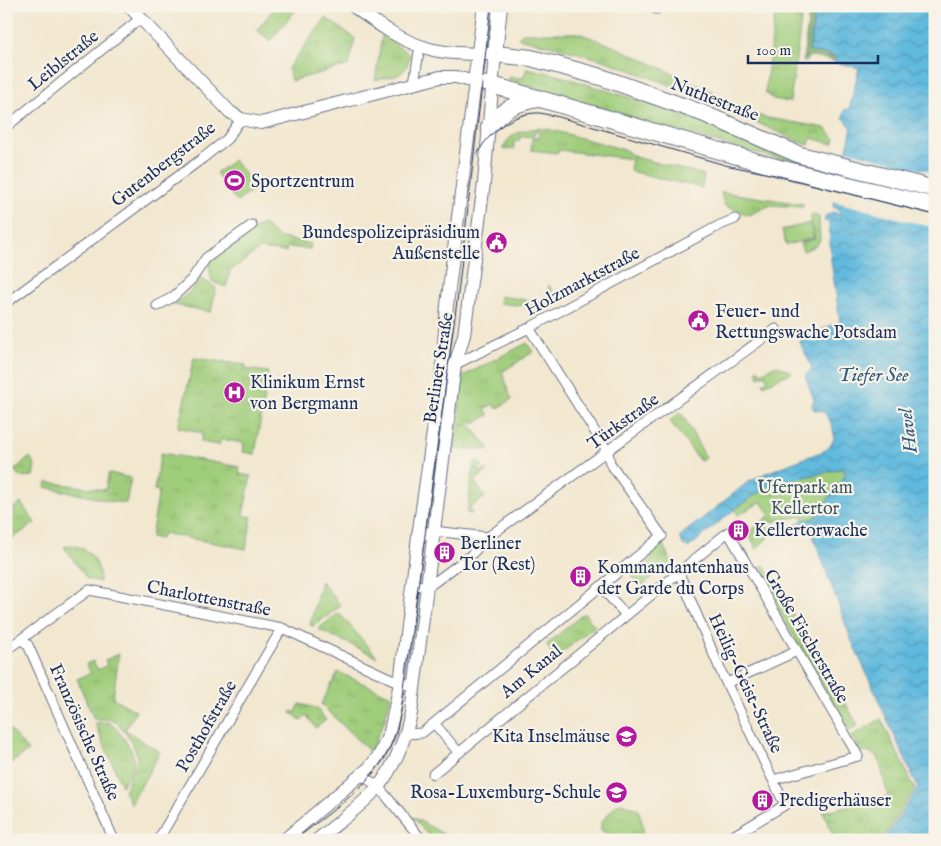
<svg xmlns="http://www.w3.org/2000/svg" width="941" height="846" viewBox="0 0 941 846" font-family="'IM FELL English',serif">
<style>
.grass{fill:url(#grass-tufts);stroke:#5e7e6c}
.forest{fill:url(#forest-firs);stroke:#4e7064}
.pitch{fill:#a0cd7b;stroke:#5e7e6c}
.water{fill:url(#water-waves);stroke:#3e749e}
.pier{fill:#f2e7cf}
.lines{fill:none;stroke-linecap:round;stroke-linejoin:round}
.street-casing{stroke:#666f86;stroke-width:11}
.secondary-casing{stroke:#666f86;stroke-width:14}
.primary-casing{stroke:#666f86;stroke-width:16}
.highway-casing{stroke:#666f86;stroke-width:18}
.street{stroke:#fff;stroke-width:9}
.secondary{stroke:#fff;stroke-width:12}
.primary{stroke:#fff;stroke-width:14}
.highway{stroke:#fff;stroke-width:16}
.tram{stroke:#1b2f5e;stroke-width:1}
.labels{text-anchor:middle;stroke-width:4.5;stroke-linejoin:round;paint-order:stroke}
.street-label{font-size:18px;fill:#1b2f5e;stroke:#f7f3e8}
.poi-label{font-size:18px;fill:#1b2f5e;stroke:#f7f3e8;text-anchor:start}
.park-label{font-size:18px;fill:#3c5665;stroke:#f7f3e8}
.water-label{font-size:19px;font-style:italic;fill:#305984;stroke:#f7f3e8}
</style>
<defs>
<pattern id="grass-tufts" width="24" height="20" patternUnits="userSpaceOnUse" patternTransform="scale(1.25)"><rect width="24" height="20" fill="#a0cd7b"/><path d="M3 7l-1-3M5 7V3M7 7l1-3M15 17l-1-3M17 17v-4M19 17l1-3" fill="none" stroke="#89b06d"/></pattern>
<pattern id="forest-firs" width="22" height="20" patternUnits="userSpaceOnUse" patternTransform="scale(1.25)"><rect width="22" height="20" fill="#80b06b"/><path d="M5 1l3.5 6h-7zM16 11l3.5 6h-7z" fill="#68905b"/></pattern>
<pattern id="water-waves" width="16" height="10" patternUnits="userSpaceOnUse" patternTransform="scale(1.25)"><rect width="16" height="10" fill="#61bade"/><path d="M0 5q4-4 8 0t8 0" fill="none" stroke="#4f98b7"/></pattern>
</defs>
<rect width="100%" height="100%" fill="#f7f3e8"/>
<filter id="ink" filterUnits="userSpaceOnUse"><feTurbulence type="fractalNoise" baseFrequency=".02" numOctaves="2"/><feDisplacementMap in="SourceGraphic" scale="10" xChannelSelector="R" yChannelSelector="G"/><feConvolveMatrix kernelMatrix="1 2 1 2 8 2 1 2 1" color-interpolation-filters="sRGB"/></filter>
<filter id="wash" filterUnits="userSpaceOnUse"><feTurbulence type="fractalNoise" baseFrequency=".0096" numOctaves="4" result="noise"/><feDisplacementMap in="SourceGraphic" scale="20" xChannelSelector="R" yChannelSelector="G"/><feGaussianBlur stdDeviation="1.12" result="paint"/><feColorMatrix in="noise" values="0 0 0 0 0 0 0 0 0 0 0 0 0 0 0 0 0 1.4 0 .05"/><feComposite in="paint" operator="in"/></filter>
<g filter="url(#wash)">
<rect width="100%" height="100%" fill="#f2e7cf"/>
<path class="grass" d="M276,6H299L270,41L257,30Z
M776,6H803L790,102L773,99L765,92Z
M326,18L355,38L349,65L291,81L288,68Z
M522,33H578L616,47L717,94L713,101L606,61L553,46L518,38Z
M382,36L410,54C405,79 398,74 375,80Z
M527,68L561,76L700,120L825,170L752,152L656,126L568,97L508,81L509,77L523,78Z
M720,102L763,117L825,128L835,139L833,144L811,138L809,145L797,141L719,105Z
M537,128L548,129L625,150L635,157L704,175L702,188L630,171L632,159L559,150L558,153L531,150L532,138H539V132H534V136L520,137L519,141H514V149H503C509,133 522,131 537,128Z
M721,192L803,204V207L771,205L749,215L724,205Z
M812,214L819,217L820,240L816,246L803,251L800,243L815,239L810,222Z
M263,223L277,237L311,244L310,249L287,247L286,252L260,249L230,271L226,287L212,282L208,262Z
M200,278L216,288L211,312L174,305L191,291Z
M549,285L556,301L540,308L499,303L500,296L546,303Z
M527,343L533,352L502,372C507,381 506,390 512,399L497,409L493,404L485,409L489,415L470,425L490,449H454L457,427L466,425L457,424L463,376Z
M194,358L246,365L245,369L268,372L255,454L243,452L244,443L221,439L219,445L201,442L202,433L178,427Z
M776,365L792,372L764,385L763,383L768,380L765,374L759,377L756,371L758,369L761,373Z
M681,412L706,458L700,461L670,421Z
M161,453L240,467L239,474L251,476L243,515L252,517L246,549L163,533L161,539L151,537L159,491L154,490Z
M30,457L35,465L33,476L20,477L14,470Z
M474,462H479L482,466L478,469L482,472L486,469L487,471L474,481L485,497L469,508L472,514L467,513Z
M843,468L846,474L815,518L803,520L802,516L767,523L769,536L757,549L748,533L770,515L761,502L738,515L735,509L769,485Z
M109,473L131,478L126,503L110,501L45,487L47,482L105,490Z
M21,503L35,523L9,541L15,507Z
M662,543L675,570L664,575L660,570L641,587L632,576L652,560L649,554Z
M71,545C91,549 100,562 100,582L87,579L64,547Z
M764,565L858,725L849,731L755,570Z
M321,581L341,606L313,626L310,625Z
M339,613L377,657L318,629Z
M584,613L595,626L560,654L557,650L552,653L546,645Z
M119,654L113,698L136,711L125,730L160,752L131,804L124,791L138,758C135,747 126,730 117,723C111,718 102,719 94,719L77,679L91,673L86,664L93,661L98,670L107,665L105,660Z
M338,672L391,696L384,722L370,752L321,704Z
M300,704L316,708L326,720L316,728L307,716L301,720L291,713L292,711L295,713Z
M881,719L915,789L882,840H827V837H834L823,812L888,796L879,759L871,753L860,751L851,736Z
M107,722C116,726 118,731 124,739C140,760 134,764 122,786L95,723Z
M6,725L28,751L11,763H6Z
M621,803L638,809L643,825L644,840H613L610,836L601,830V823L616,805Z
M413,817L454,840H432Z"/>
<path class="forest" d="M810,6H816L809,51L836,56L834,61L809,56L806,62L803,61Z"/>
<path class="pitch" d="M234,160L255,189L237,202L216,173Z
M810,223L814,238L786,245L782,230Z"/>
<path class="water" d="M816,6H935V840H884L918,788L851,639L811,530H802L801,527L798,528L796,524L800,523V521L815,518L846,474L843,468L769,485L735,509L688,548L685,545L684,546L679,537L748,482L766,473L826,450C828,448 831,446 832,443C838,433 829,418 823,411L814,410L812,406L814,400L805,375L812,368L800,342L803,337L840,322L831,260L829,222L824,221L826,215H829L832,212L839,214L840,210L833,207L852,128L843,117L845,109L849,110L859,68L834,62L835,56L809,51Z"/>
<path class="pier" d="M844,150L935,173V228L832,201Z"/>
</g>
<g filter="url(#ink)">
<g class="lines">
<defs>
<path id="street" d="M656,9V6
M414,83L420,46
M6,127L141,18
M6,303L203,158L227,139L241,119
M157,306L173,297L192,279L206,258L252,225
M452,366L529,328L720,225L735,219
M6,500L9,511L6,524
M417,542L427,532L433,531L488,537
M679,573L723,676L785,805L726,840
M412,584L426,587L432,584L470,556L488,537L776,329
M601,587L626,615
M22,640L28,645L114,840
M6,650L89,590L282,628L400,683L414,686
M727,683L797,651
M434,723L459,753
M406,734L422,733L662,536L610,463L608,452L529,328
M433,774L728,532L858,756L773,780
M361,775L378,786L422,840
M158,840L282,628"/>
<path id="secondary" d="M129,6L230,112L241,119L261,123L440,77H456L475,82L447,305L442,369L418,537L400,683L390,732L380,754L370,767L284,840
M317,840C337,823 361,807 378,787C395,766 405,740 411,713L455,365L464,335L484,183L495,54C473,53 451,55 430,49C402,42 376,23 353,6"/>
<path id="primary" d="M485,6L475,82L492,85
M495,54L500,6"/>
<path id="highway" d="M495,54L531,58L601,77L702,113L800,155L935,189
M492,85L779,168L935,206
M489,127C502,110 516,102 538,99"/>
</defs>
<use href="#street" class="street-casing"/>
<use href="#secondary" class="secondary-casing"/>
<use href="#primary" class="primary-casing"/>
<use href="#highway" class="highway-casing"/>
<use href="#street" class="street"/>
<use href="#secondary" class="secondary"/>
<use href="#primary" class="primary"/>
<use href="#highway" class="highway"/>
<path class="tram" d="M477,155C488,132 513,112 540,113C546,114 553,116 559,117L725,165L775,175L935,215
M295,840C325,815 363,792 384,758C393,744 397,727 401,711L458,294L491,6"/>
</g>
</g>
<defs>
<symbol id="stadium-disc" viewBox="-11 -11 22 22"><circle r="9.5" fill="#b5179e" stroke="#f7f3e8"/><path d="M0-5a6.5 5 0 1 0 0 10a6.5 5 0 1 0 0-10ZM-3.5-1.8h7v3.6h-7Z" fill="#fff"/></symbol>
<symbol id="civic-disc" viewBox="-11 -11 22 22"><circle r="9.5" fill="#b5179e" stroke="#f7f3e8"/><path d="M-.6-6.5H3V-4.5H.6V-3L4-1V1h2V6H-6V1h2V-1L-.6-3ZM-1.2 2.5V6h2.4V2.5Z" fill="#fff"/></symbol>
<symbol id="hospital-disc" viewBox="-11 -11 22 22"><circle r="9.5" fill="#b5179e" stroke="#f7f3e8"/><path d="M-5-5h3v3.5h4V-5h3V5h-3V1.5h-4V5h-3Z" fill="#fff"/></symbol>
<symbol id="building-disc" viewBox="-11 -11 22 22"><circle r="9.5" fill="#b5179e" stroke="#f7f3e8"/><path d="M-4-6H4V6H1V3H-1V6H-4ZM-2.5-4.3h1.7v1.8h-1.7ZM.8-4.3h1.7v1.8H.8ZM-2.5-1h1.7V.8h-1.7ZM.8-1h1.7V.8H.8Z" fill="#fff"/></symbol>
<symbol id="school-disc" viewBox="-11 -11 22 22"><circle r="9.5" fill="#b5179e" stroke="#f7f3e8"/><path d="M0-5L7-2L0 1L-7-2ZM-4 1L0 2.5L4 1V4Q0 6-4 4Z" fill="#fff"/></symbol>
</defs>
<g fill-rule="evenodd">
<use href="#stadium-disc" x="222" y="168" width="25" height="25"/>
<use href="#civic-disc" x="484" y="230" width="25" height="25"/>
<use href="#civic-disc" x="686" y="308" width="25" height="25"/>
<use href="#hospital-disc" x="222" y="380" width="25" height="25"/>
<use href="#building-disc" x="726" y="518" width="25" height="25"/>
<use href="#building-disc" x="432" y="540" width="25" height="25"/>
<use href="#building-disc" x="568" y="564" width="25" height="25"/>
<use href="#school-disc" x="614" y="724" width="25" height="25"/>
<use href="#school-disc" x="604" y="780" width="25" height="25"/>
<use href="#building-disc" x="750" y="788" width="25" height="25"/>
</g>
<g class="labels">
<g class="street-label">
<text transform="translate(63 60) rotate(-39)" y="6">Leiblstraße</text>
<text transform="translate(715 99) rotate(21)" y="6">Nuthestraße</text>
<text transform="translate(163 164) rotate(-38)" y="6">Gutenbergstraße</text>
<text transform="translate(582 281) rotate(-28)" y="6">Holzmarktstraße</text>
<text transform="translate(438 368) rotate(-81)" y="6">Berliner Straße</text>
<text transform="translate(623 421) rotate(-36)" y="6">Türkstraße</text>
<text transform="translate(209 598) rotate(11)" y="6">Charlottenstraße</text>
<text transform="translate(807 636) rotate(60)" y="6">Große Fischerstraße</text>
<text transform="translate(531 671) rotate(-39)" y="6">Am Kanal</text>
<text transform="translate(746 683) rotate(65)" y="6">Heilig-Geist-Straße</text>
<text transform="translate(206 726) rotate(-60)" y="6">Posthofstraße</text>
<text transform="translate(85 732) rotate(66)" y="6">Französische Straße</text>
</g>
<g class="poi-label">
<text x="251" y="187">Sportzentrum</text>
<text x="480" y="238" text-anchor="end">Bundespolizeipräsidium<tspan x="480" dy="21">Außenstelle</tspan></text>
<text x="715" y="317">Feuer- und<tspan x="715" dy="21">Rettungswache Potsdam</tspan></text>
<text x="250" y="388">Klinikum Ernst<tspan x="250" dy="21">von Bergmann</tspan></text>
<text x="754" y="536">Kellertorwache</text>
<text x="460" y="549">Berliner<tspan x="460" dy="21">Tor (Rest)</tspan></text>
<text x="597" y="573">Kommandantenhaus<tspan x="597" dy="21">der Garde du Corps</tspan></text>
<text x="610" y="742" text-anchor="end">Kita Inselmäuse</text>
<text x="601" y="798" text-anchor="end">Rosa-Luxemburg-Schule</text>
<text x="779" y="806">Predigerhäuser</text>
</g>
<g class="park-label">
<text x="805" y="493">Uferpark am<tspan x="805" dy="21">Kellertor</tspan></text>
</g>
<g class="water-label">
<text x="873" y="381">Tiefer See</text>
<text transform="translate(907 431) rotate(-97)" y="7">Havel</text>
</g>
</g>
<rect width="941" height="846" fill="none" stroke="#f7f3e8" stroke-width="25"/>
<path d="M748 55v8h130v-8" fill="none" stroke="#1b2f5e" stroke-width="2.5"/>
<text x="756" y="55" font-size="15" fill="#1b2f5e" stroke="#f7f3e8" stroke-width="4" paint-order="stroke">100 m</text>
</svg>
